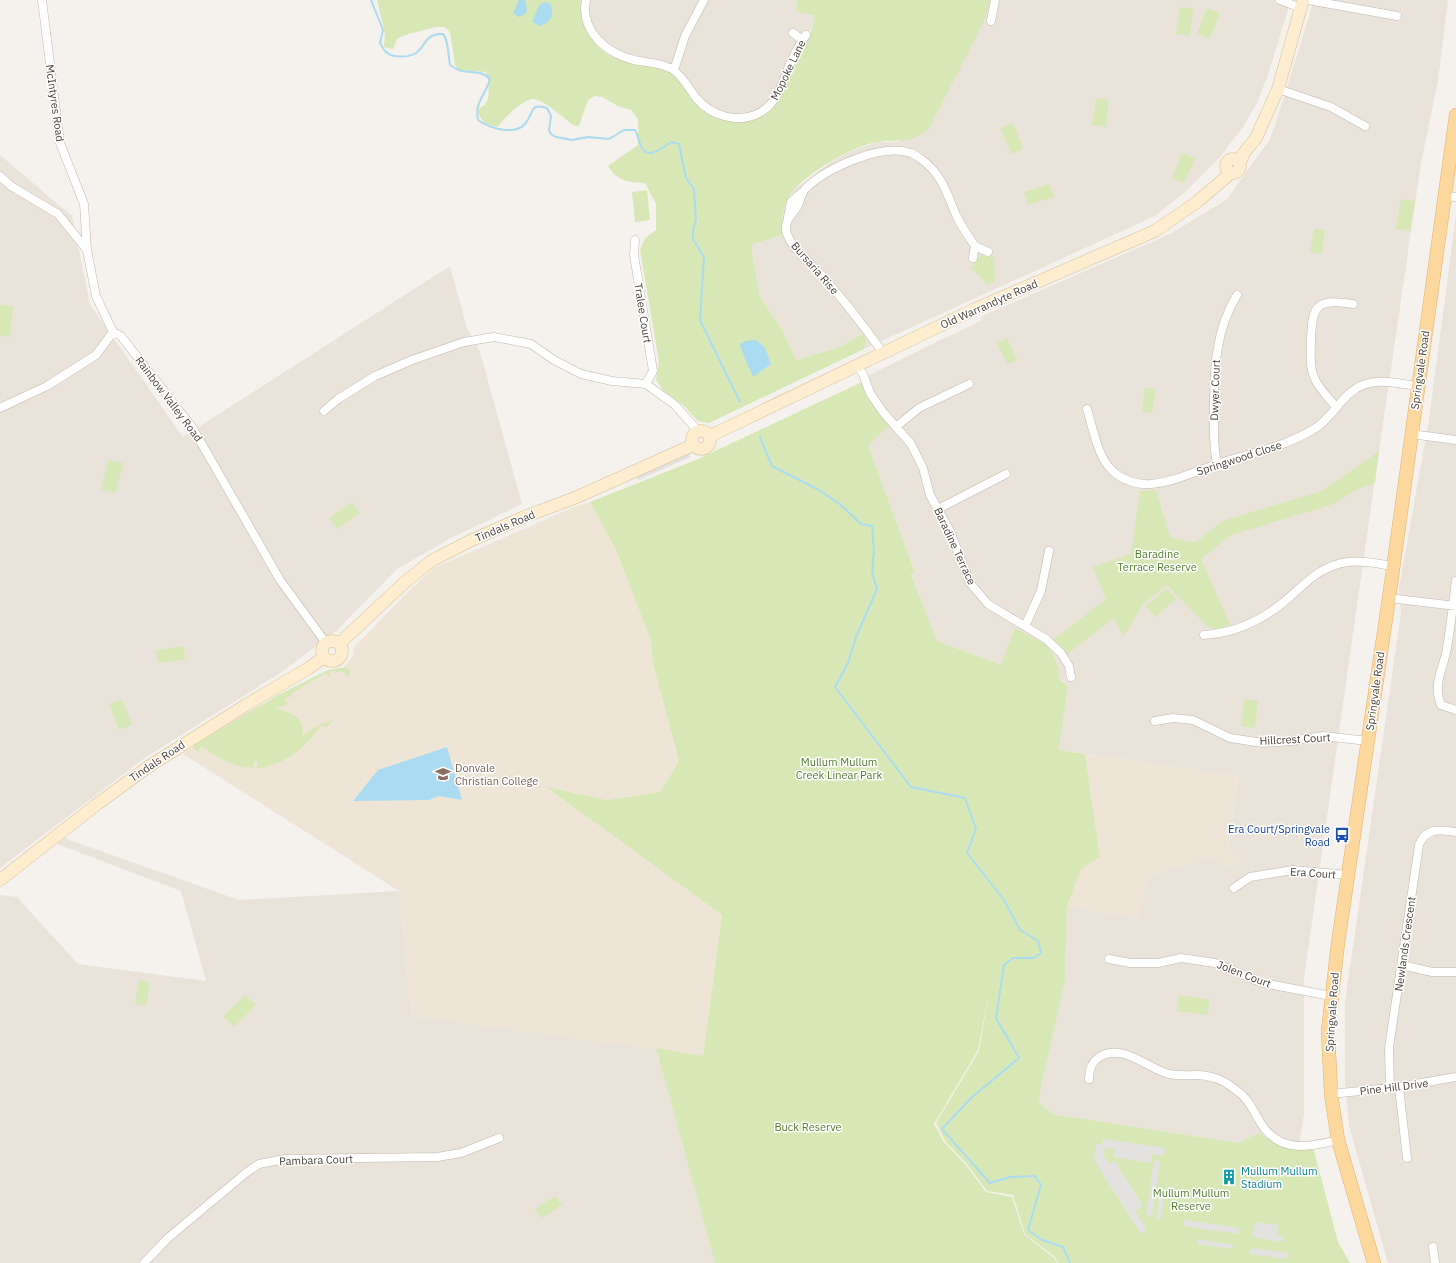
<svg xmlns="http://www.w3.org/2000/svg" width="1456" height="1263" viewBox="0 0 1456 1263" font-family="'IBM Plex Sans',sans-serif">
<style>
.residential{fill:#e9e3da}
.education{fill:#eee5d6}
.green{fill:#d7e8b6}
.parking{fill:#e4e2e0}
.water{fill:#aadbf0}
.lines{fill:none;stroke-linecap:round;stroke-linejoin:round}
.stream{stroke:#aadbf0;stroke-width:2}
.minor-casing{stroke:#c1b8ae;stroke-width:9}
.secondary-casing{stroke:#d4c09c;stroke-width:13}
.primary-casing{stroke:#e2b36d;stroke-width:14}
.minor{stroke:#fff;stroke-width:8}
.secondary{stroke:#feedce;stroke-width:12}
.primary{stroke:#fcd79e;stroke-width:13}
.labels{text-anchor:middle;stroke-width:3;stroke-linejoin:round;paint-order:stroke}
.street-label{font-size:11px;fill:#4a4239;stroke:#fff}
.park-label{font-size:11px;fill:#537c2c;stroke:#fff}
.education-label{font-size:11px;fill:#785e54;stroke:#fff;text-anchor:start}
.transit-label{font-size:11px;fill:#164399;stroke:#fff;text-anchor:end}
.culture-label{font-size:11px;fill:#0d838f;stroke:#fff;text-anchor:start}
</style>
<rect width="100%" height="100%" fill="#f5f1ec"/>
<path class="residential" d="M580,0H797L795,11L815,16L807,41L776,106L756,119L741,122L727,120L631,63L610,55L592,41L583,22Z
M882,0H1291L1268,75L1257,103L1243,127L1220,157L1184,193L1155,216L864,349L866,342L862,333L840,347L796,360L782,330L760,297L751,245L782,235L781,224L784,209L793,191L829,163L849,152L877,142H898L974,39L985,19Z
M1314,0H1448L1438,81L1421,163L1379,451L1304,978V1114L1299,1146L1278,1145L1259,1134L1238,1143L1052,1114L1038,1101L1065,981L1067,906L1139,919L1148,876L1214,856L1231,870L1229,847L1238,776L1059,750L1068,686L1059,678L1057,663L1050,647L1001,665L937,641L911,573L915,571L868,445L862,382L867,376L982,320L980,317L1170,234L1226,200L1269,141L1276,123Z
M0,155L72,216L90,305L183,437L450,266L467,328L480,352L522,504L451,538L397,569L336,631L283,671L146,757L0,868Z
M1456,215V1263H1388L1349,1126L1345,1082V1002L1401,613L1399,588L1429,420Z
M64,838L239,900L399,891L412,1016L656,1048L715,1263H0V895L17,897L78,964L206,981L181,891L57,844Z"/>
<path class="education" d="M590,502L616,550L651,641L653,664L679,761L660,792L607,800L547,788L722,915L703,1056L412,1016L399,891L183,754L199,742L251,710L327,672L342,670L353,656L354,647L408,592L434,568L572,508Z
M1085,754L1238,776L1229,847L1241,858L1231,870L1214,856L1148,876L1140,919L1067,906L1081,868L1100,856Z"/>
<path class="green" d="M377,0H580C585,34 594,54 630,63C644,66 656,64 669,71C674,74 677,80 682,84C691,92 717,115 727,120C733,122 742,122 748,121C778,115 780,95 791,72C796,62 802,52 807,42C811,34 812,25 815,16L795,11L797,0H990L985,19L929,129C906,146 901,138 877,142C852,146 809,172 793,191C783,204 781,219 782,235L751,245L760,297L782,330L796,360L840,347L863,333L866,342L864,349L709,423L698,421L683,405L663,390L656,380L659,362L640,250L645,238L656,230V204L645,183C627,182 619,182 608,166L638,145V119L631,110L618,106L602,97L595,96L588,100L579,126L573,125C565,119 544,100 534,99C523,98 504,119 497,127C486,125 482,122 477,111C479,107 484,107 486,103C490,99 489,77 486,72L458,70L455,65L450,32L444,27H436L405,35L397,39L393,49L384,47L385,34Z
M1180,7L1193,9L1190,36L1176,34Z
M1207,8L1220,13L1210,39L1197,34Z
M1096,98L1109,100L1106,127L1092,125Z
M1013,123L1023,149L1011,154L1000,128Z
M1182,153L1195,158L1184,183L1172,178Z
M1050,184L1054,197L1028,205L1024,192Z
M647,190L650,220L635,222L632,192Z
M1401,199L1415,201L1410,231L1396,229Z
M1314,229L1325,230L1322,254L1310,252Z
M980,255L994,257L995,281L988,285L971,268Z
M0,305L13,306L10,337L0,335Z
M1007,338L1017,360L1007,364L997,342Z
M862,382L891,424L868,445L915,572L911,574L937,641L1001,665L1015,628L1050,647L1058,666L1059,678L1062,682L1068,686L1059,750L1085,754L1100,857L1081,869L1067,906L1065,981L1038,1101L1052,1114L1238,1143L1259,1133L1278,1145L1313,1147L1338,1242L1350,1263H1058L1055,1257L1025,1234L1013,1195L987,1191L966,1163L945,1141L936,1123L979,1051L989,992L978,1050L934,1124L944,1142L965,1164L986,1192L1012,1197L1024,1234L1054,1258L1057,1263H715L656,1048L703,1056L722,915L546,787L607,800L660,792L679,761L653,664L651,641L616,550L590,502L696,460Z
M1145,388L1156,389L1152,413L1142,412Z
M1379,451L1375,483L1353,491L1334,504L1231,535L1201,559L1230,625L1214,630L1206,625L1167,585L1144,603L1123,637L1114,618L1066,655L1053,640L1106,599L1093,567L1131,554L1140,491L1156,490L1170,537L1195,543L1222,521L1322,491Z
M108,460L123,463L116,493L101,490Z
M352,502L360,513L337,529L329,518Z
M1167,588L1176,599L1155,617L1146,606Z
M184,646L185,660L158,663L156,650Z
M346,667L351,672L348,677L341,671L336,673L334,671L329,672L330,677H328L326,673L292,693V698L288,696L285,700L288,703L284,706L276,709C289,711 307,719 302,736L320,724L326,723L335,718L327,727L321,726C302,750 291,761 260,768H257V761H254L253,768C232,767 219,758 202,747L199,748V752L194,749L195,745L205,739L278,695L328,670Z
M122,699L132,725L119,730L109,704Z
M1244,699L1258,701L1255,728L1241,726Z
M139,980L150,982L146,1006L135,1004Z
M245,995L256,1005L234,1027L223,1016Z
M1179,995L1210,1000L1207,1015L1177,1011Z
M555,1196L562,1205L542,1218L535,1209Z"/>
<path class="parking" d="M688,452L691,457L638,480L636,475Z
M1103,1139L1165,1148L1164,1156L1152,1154L1150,1163L1113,1157L1115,1149L1105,1148L1104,1156L1109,1164L1114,1160L1143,1206L1135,1211L1147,1230L1141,1234L1094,1160L1096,1144L1102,1145Z
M1154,1161H1160L1152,1216L1146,1215Z
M1159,1198L1164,1199L1161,1219H1156Z
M1184,1220L1239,1228L1238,1234L1183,1226Z
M1255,1222L1278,1225L1277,1236L1283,1237V1242L1252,1237Z
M1198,1239L1233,1245L1232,1249L1198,1244Z
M1251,1248L1289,1253L1288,1259L1250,1254Z"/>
<path class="water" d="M519,0H525L527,10L525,14L519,17L513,13Z
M545,2L549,3C556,13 551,23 540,26L532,22L540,4Z
M756,340L765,348L771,364L753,377C749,366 743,356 740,344L746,341Z
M447,747L462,800L439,796L429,800L353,801L378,770Z"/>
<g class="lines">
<path class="stream" d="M371,0L383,30L380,43C382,46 383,49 385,51C391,58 408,58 416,53C426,46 425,33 443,34C449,41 448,55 450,65C453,67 456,69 459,70C470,74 481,69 490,79C486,95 474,102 478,120C489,128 514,136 525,124C534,114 529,102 547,108L551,116L549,130L551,134L556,137L572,140L588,137L609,139L624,130H635C638,135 638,140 641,146C647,161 662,148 671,142L679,144L686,178L694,189L696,220L693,230V239L704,257L700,320L740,402
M760,437L772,466L819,490L841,505L861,524L872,526L874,551L872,572L877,589L856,637L848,663L835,687L911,787L965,798L976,829L967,853L1004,900L1020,930L1038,941L1041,953L1034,958H1013L1004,965L996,1018L1019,1058L972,1097L942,1129L990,1183L1010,1177L1035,1176L1041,1185L1028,1230L1042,1240L1063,1247L1070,1263"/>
<defs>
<path id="minor" d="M42,0L60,143L84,204L87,250L96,296L113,332L121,336L192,427L280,580L326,643
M586,0C580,31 606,53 634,60C647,63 659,62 672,69C683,76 689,89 697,99C711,115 735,123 755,115C779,105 781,83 791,62C795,53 800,43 806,35
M1280,0L1301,8
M1308,0L1397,16
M991,21L995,0
M793,33L802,40
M674,70L685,36L704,0
M1278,89L1331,107L1365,126
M0,176L11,186L58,214L87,250
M1445,196L1456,197
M788,217L791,202L801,193
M635,240L634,255L653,371L646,384
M973,258L975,246L988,252
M884,354C865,328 846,302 824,278C813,264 793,251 787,234C783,222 791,216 797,207C801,201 800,194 806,188C827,168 881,143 911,153C915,154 918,157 921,159C941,173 947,193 956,215C961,226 968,236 975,246
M858,367L863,374L870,393L883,412L911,444L923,468L930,495L950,531L970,583L988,604L1046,639L1061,653L1069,666L1071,677
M1336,407C1329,398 1318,388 1314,377C1309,365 1311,353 1311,340C1312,306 1316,298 1353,304
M0,408L47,386L96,355L113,332
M1087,409C1094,431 1098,463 1119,476C1129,482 1140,485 1151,484C1174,482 1196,471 1217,464C1250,453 1285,447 1314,429C1333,418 1342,393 1363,385C1380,378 1400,384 1417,386
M324,411L338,399L375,376L412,360L464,342L494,337L531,344L554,360L581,374L612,381L646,384L675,405L698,431
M897,426L919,408L969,384
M1411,434L1456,440
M1217,464C1213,446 1214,430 1214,412C1214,371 1215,330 1237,295
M938,509L1006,474
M1456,581C1453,603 1451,626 1447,648C1444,668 1432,683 1441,705L1456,710
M1389,598L1456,606
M1025,626L1041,591L1049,551
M1204,635C1232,633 1257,623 1280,605C1302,588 1317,566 1348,562C1363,560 1379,564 1393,566
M1155,721L1173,718L1193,720L1230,738L1263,743L1291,741L1323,736L1368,741
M1234,888L1250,877L1293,870L1348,875
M1109,959L1130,963H1158L1181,958L1215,963L1263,983L1331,996
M1402,965L1432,972H1456
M1089,1079C1089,1070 1091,1063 1098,1058C1121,1041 1148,1069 1169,1074C1179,1076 1187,1075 1197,1075C1211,1075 1225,1081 1236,1090C1257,1104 1256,1130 1281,1142C1300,1150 1319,1144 1338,1140
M1399,1087L1407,1158
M1390,1088L1389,1048L1419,845C1426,827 1440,830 1456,832
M1331,1094L1399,1087L1456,1077
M1433,1247L1435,1263
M144,1263L168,1238L247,1172L259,1164L285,1159L437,1157L461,1153L499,1138"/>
<path id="secondary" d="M1226 166a7 7 0 1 1 14 0a7 7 0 1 1-14 0Z
M1239,164L1244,153L1256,138L1278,89L1303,0
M692 440a9 9 0 1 1 18 0a9 9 0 1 1-18 0Z
M710,436L975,309L1155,231L1197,202L1231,173
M322 651a10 10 0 1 1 20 0a10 10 0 1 1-20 0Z
M339,644L404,583L431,561L470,541L524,517L577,497L693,445
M0,880L96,805L148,767L246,705L309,668L324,657"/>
<path id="primary" d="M1374,1263L1338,1140L1331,1094L1328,1031L1338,943L1389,598L1456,115"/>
</defs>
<use href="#minor" class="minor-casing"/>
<use href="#secondary" class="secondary-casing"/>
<use href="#primary" class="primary-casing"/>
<use href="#minor" class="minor"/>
<use href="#secondary" class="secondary"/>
<use href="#primary" class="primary"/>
</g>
<defs>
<symbol id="school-bare" viewBox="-9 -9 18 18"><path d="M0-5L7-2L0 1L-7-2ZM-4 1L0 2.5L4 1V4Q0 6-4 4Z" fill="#8d6e63" stroke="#fff" stroke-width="2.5" paint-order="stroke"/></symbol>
<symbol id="bus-bare" viewBox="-9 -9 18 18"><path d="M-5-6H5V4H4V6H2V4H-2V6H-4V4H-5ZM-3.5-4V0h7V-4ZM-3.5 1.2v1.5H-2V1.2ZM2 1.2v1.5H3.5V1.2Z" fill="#1a4fb4" stroke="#fff" stroke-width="2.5" paint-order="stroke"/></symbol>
<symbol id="building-bare" viewBox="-9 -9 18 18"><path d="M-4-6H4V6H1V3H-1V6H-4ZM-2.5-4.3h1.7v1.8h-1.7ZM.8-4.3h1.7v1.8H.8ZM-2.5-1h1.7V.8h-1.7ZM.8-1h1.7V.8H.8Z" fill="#0f9aa8" stroke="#fff" stroke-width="2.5" paint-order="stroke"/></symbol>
</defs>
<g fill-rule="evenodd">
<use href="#school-bare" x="432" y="763" width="22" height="22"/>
<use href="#bus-bare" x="1331" y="824" width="22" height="22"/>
<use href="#building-bare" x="1218" y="1166" width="22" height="22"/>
</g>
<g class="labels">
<g class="street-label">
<text transform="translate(788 70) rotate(-64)" y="4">Mopoke Lane</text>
<text transform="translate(55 103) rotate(82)" y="4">McIntyres Road</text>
<text transform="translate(815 268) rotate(49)" y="4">Bursaria Rise</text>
<text transform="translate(989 304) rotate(-24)" y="4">Old Warrandyte Road</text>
<text transform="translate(643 313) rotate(81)" y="4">Tralee Court</text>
<text transform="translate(1420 370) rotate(-82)" y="4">Springvale Road</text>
<text transform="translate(1215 390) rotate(-88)" y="4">Dwyer Court</text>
<text transform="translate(169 399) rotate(53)" y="4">Rainbow Valley Road</text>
<text transform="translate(1239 458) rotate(-18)" y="4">Springwood Close</text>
<text transform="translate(505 526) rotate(-23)" y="4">Tindals Road</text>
<text transform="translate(955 546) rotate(65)" y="4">Baradine Terrace</text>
<text transform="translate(1375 691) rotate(-82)" y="4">Springvale Road</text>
<text transform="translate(1295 739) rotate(-3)" y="4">Hillcrest Court</text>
<text transform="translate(157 761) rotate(-34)" y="4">Tindals Road</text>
<text transform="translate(1313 873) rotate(4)" y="4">Era Court</text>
<text transform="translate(1405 944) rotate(-82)" y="4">Newlands Crescent</text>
<text transform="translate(1244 974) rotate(21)" y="4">Jolen Court</text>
<text transform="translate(1332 1012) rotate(-86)" y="4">Springvale Road</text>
<text transform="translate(1394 1087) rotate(-7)" y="4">Pine Hill Drive</text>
<text transform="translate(316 1160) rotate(-2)" y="4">Pambara Court</text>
</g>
<g class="park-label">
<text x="1157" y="558">Baradine<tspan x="1157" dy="13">Terrace Reserve</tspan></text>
<text x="839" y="766">Mullum Mullum<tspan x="839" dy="13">Creek Linear Park</tspan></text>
<text x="808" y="1131">Buck Reserve</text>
<text x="1191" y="1197">Mullum Mullum<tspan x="1191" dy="13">Reserve</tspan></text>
</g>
<g class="education-label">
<text x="455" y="772">Donvale<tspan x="455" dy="13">Christian College</tspan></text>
</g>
<g class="transit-label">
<text x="1330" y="833">Era Court/Springvale<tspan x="1330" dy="13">Road</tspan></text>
</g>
<g class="culture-label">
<text x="1241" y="1175">Mullum Mullum<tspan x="1241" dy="13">Stadium</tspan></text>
</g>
</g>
</svg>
